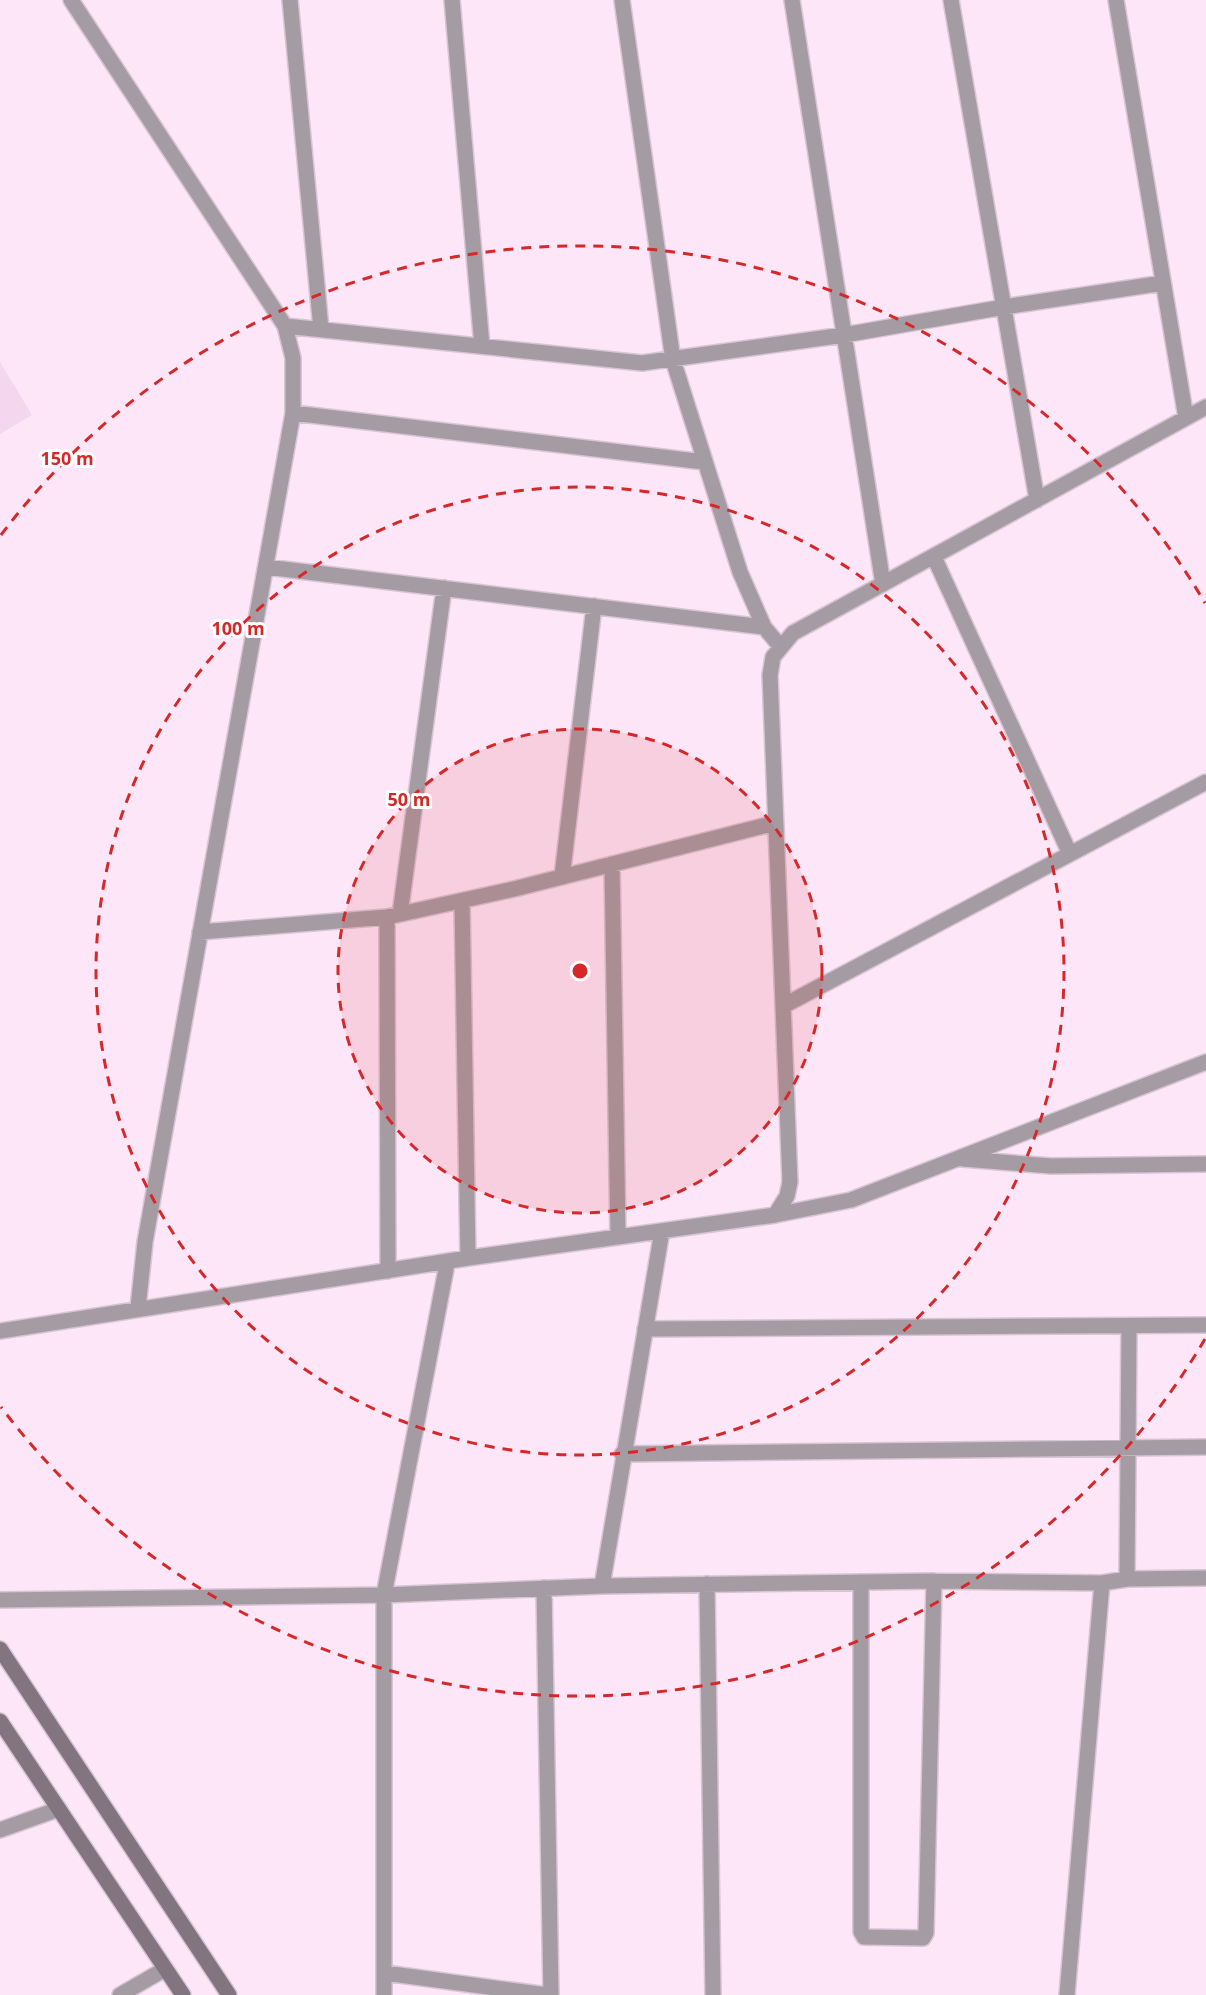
<svg xmlns="http://www.w3.org/2000/svg" width="1206" height="1995" viewBox="0 0 1206 1995" font-family="'Open Sans',sans-serif">
<style>
.built{fill:#f4d7ee}
.lines{fill:none;stroke-linecap:round;stroke-linejoin:round}
.street-casing{stroke:#d7c4d4;stroke-width:18}
.secondary-casing{stroke:#d7c4d4;stroke-width:18}
.street{stroke:#a59ca3;stroke-width:15}
.secondary{stroke:#827580;stroke-width:15}
.ring{fill:none;stroke:#d62828;stroke-width:3;stroke-dasharray:10 8}
.centre{fill:#d62828;stroke:#fff;stroke-width:3}
.ring-label{font-size:18px;text-anchor:middle;font-weight:bold;fill:#d62828;stroke:#fff;stroke-width:6;stroke-linejoin:round;paint-order:stroke}
</style>
<rect width="100%" height="100%" fill="#fce6f8"/>
<path class="built" d="M0,362L32,415L0,434Z"/>
<g class="lines">
<defs>
<path id="street" d="M71,0L285,326L293,358V413L145,1242L138,1308
M290,0L321,329
M452,0L482,346
M622,0L673,360L740,572L764,627L780,646
M792,0L883,584
M951,0L1037,500
M1116,0L1186,418
M285,326L642,363L844,335L1004,307L1163,283
M293,413L704,462
M934,557L1070,854
M266,567L764,627
M612,864L618,1236
M562,877L594,606
M462,901L468,1258
M400,914L444,588
M387,917L388,1271
M200,932L387,917L514,889L775,823
M783,1006L1206,782
M963,1159L1051,1166L1206,1164
M775,1215L851,1200L1206,1062
M645,1329L1206,1325
M0,1331L468,1258L775,1215L787,1196L790,1182L770,675L773,657L793,633L1206,407
M622,1454L1206,1447
M1127,1579L1129,1326
M861,1582V1932L864,1937L923,1938L926,1933L934,1581
M707,1584L713,1995
M602,1586L662,1231
M544,1588L551,1995
M0,1600L384,1595L602,1586L934,1581L1102,1583L1127,1579L1206,1578
M0,1830L59,1809
M385,1973L547,1995
M120,1995L165,1969
M384,1995V1595L447,1264
M1067,1995L1102,1583"/>
<path id="secondary" d="M0,1649L229,1995
M0,1721L183,1995"/>
</defs>
<use href="#street" class="street-casing"/>
<use href="#secondary" class="secondary-casing"/>
<use href="#street" class="street"/>
<use href="#secondary" class="secondary"/>
</g>
<circle cx="580" cy="971" r="242" fill="#d62828" fill-opacity=".12"/>
<g class="ring">
<circle cx="580" cy="971" r="242"/>
<circle cx="580" cy="971" r="484"/>
<path d="M1205 1339A725 725 0 0 1 1 1407M1 535A725 725 0 0 1 1205 603"/>
</g>
<circle cx="580" cy="971" r="9" class="centre"/>
<g class="ring-label">
<text x="67" y="465">150 m</text>
<text x="238" y="635">100 m</text>
<text x="409" y="806">50 m</text>
</g>
</svg>
